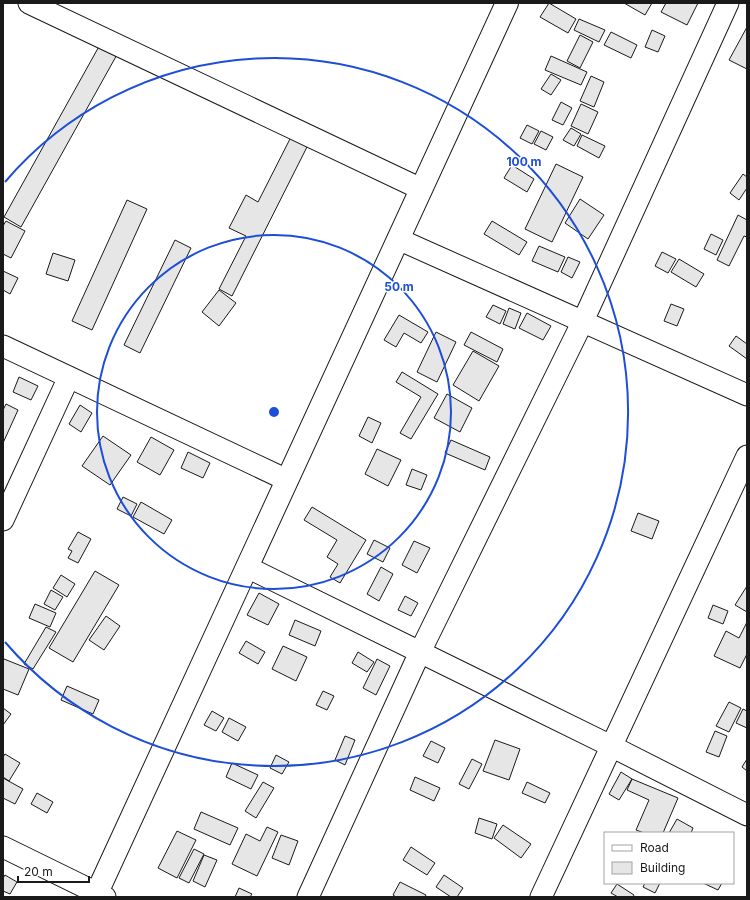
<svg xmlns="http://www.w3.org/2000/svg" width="750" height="900" viewBox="0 0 750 900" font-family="Inter,sans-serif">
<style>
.building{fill:#e6e6e6;stroke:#1a1a1a}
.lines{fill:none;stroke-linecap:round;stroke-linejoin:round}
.street-casing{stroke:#1a1a1a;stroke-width:23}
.secondary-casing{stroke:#1a1a1a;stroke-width:24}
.street{stroke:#fff;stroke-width:21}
.secondary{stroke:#fff;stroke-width:22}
.ring{fill:none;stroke:#1d4ed8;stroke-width:2}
.centre{fill:#1d4ed8;stroke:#fff;stroke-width:2}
.ring-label{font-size:12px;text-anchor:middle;font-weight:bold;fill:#1d4ed8;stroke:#fff;stroke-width:3;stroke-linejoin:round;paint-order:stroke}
</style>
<rect width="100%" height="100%" fill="#fff"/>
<path class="building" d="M549,3L576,19L568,33L540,17Z
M624,3H652L645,15Z
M666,3H698L687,25L661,12Z
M579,19L605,30L599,42L574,30Z
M747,27V69L729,60Z
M652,30L665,36L658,52L645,47Z
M611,32L637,45L631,58L604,45Z
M580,35L593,42L580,68L567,61Z
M102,41L119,51L21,227L4,217Z
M551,56L587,72L581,85L545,70Z
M551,74L561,80L551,95L541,89Z
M591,76L604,82L594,107L580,101Z
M561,102L572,108L563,125L552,120Z
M581,104L598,112L588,134L571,126Z
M527,125L539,131L532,144L520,138Z
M571,128L581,134L574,146L563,140Z
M294,131L311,139L232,296L219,289L246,236L229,228L246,195L258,202Z
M541,131L553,137L546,150L534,144Z
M582,135L605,146L599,158L577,146Z
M556,164L583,177L552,242L525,229Z
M512,165L534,179L527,192L504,178Z
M743,174L747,177V188L739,200L730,193Z
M580,199L604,215L588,239L565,223Z
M127,200L147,209L92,330L72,321Z
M738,215L747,220V237L744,236L729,266L717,260Z
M6,221L25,231L11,258L3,254V226Z
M492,221L527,242L519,255L484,234Z
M711,234L723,240L716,255L704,249Z
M175,240L191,248L140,353L124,345Z
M539,246L565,257L558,272L532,261Z
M662,252L676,259L668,273L655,266Z
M53,253L75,260L68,281L46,274Z
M568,257L580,262L572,278L561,272Z
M679,259L704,274L696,287L671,272Z
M3,271L18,278L10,294L3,290Z
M219,290L236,303L219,326L202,312Z
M671,304L684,309L677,326L664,321Z
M493,305L506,311L500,324L486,317Z
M509,308L521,313L515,329L503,324Z
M527,313L551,326L543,340L519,328Z
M399,315L428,332L421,343L404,333L396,347L384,340Z
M436,332L456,342L437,382L417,372Z
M471,332L503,349L497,362L464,345Z
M736,336L747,344V359L729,346Z
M473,351L499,366L479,401L453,385Z
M402,372L438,394L411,439L400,433L421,397L396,382Z
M19,377L38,386L31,400L13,392Z
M447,394L472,408L460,432L434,418Z
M6,404L18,410L3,443V410Z
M80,405L92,413L81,432L69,424Z
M368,417L381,423L372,443L359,436Z
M103,436L131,455L110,485L82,466Z
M151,437L174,450L160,475L137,462Z
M451,440L490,457L485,470L445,453Z
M377,449L401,460L388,486L365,474Z
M188,452L210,463L203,478L181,468Z
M412,469L427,475L421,490L406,485Z
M123,497L137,504L131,516L117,509Z
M141,502L172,520L164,534L133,517Z
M312,507L366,540L340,583L330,577L338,564L327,557L337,540L304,520Z
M638,513L659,521L652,539L631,531Z
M78,532L91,539L78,563L68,558L72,551L68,549Z
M374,540L390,548L383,562L367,554Z
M414,541L430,548L417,573L402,565Z
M381,567L393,574L379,601L367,594Z
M95,571L119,585L73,662L49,648Z
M61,575L75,584L67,597L53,588Z
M747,586V612L735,605Z
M51,590L63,597L55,610L44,604Z
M259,593L279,604L268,625L247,615Z
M405,596L418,603L411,616L398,610Z
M35,604L56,613L50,627L29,618Z
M713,605L728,611L723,624L708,618Z
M106,616L120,626L104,650L89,640Z
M295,620L321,631L315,646L289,635Z
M747,622V654L740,668L714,656L726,631L739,638Z
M46,627L56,632L33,669L24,664Z
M246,641L265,652L258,664L239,653Z
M283,646L307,657L296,681L272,669Z
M358,652L374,662L367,672L352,663Z
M4,659L29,669L18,695L3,689V662Z
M377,659L390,666L376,695L363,688Z
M67,686L99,700L93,714L61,700Z
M323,691L334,696L327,710L316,705Z
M729,702L741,708L729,732L716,726Z
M3,708L11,714L3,725Z
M743,709L747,711V728L736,723Z
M212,711L224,718L216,731L204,725Z
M229,718L246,727L238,741L222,732Z
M715,731L727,736L719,757L706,752Z
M345,736L355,740L345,765L335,760Z
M495,740L520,749L509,780L483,771Z
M431,741L445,748L438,763L423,756Z
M5,754L20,763L9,781L3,777V757Z
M276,755L289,762L282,774L270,768Z
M472,759L482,764L469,789L459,784Z
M747,759V771L742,767Z
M232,763L258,775L251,789L226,777Z
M621,772L632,779L619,800L609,794Z
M415,777L440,788L434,801L410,790Z
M3,778L23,789L15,804L3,798Z
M632,779L678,798L663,833H644L636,830L649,800L627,790Z
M263,782L274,788L256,818L245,811Z
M527,782L550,793L545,803L522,793Z
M37,793L53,802L47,813L31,804Z
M201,812L238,828L230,845L194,829Z
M479,818L497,824L492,839L475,833Z
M677,819L693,828L691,833H669Z
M503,825L531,844L521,858L494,838Z
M267,827L278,832L257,876L232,864L246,834L260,841Z
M177,831L196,840L177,878L158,868Z
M281,835L298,841L289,865L272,858Z
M411,847L435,863L427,875L403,860Z
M194,849L204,854L189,883L179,878Z
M204,855L217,860L205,887L193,881Z
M5,875L17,882L10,894L3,891V878Z
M444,875L463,888L457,897H451L436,887Z
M400,882L426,895L425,897H396L393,895Z
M645,883H660L655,893L643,887Z
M703,883H722L718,890Z
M617,884L634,895L633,897H618L611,893Z
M239,888L252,894L250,897H235Z"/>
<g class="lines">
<defs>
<path id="street" d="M29,3L421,189
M398,239L747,395
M3,346L287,480
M3,520L69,377
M247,567L611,746L747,815
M3,847L105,897
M308,897L420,652L583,321L728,3
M541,897L747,456"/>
<path id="secondary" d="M95,897L507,3"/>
</defs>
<use href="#street" class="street-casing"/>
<use href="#secondary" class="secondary-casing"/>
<use href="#street" class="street"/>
<use href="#secondary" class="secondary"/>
</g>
<g class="ring">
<circle cx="274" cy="412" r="177"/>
<path d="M5 182A354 354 0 1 1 5 642"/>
</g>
<circle cx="274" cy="412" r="6" class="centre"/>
<g class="ring-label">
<text x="524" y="166">100 m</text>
<text x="399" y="291">50 m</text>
</g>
<rect width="750" height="900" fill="none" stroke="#1a1a1a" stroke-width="8"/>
<rect x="604" y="832" width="130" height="52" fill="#ffffff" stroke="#a3a3a3"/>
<rect x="612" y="845" width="20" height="6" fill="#ffffff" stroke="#a3a3a3"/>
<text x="640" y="852" font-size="12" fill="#1a1a1a">Road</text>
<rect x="612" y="862" width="20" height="12" fill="#e6e6e6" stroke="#a3a3a3"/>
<text x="640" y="872" font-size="12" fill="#1a1a1a">Building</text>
<path d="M18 876v6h71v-6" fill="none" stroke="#1a1a1a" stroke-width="2"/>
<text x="24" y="876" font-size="12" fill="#1a1a1a" stroke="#ffffff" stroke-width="3" paint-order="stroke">20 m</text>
</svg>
